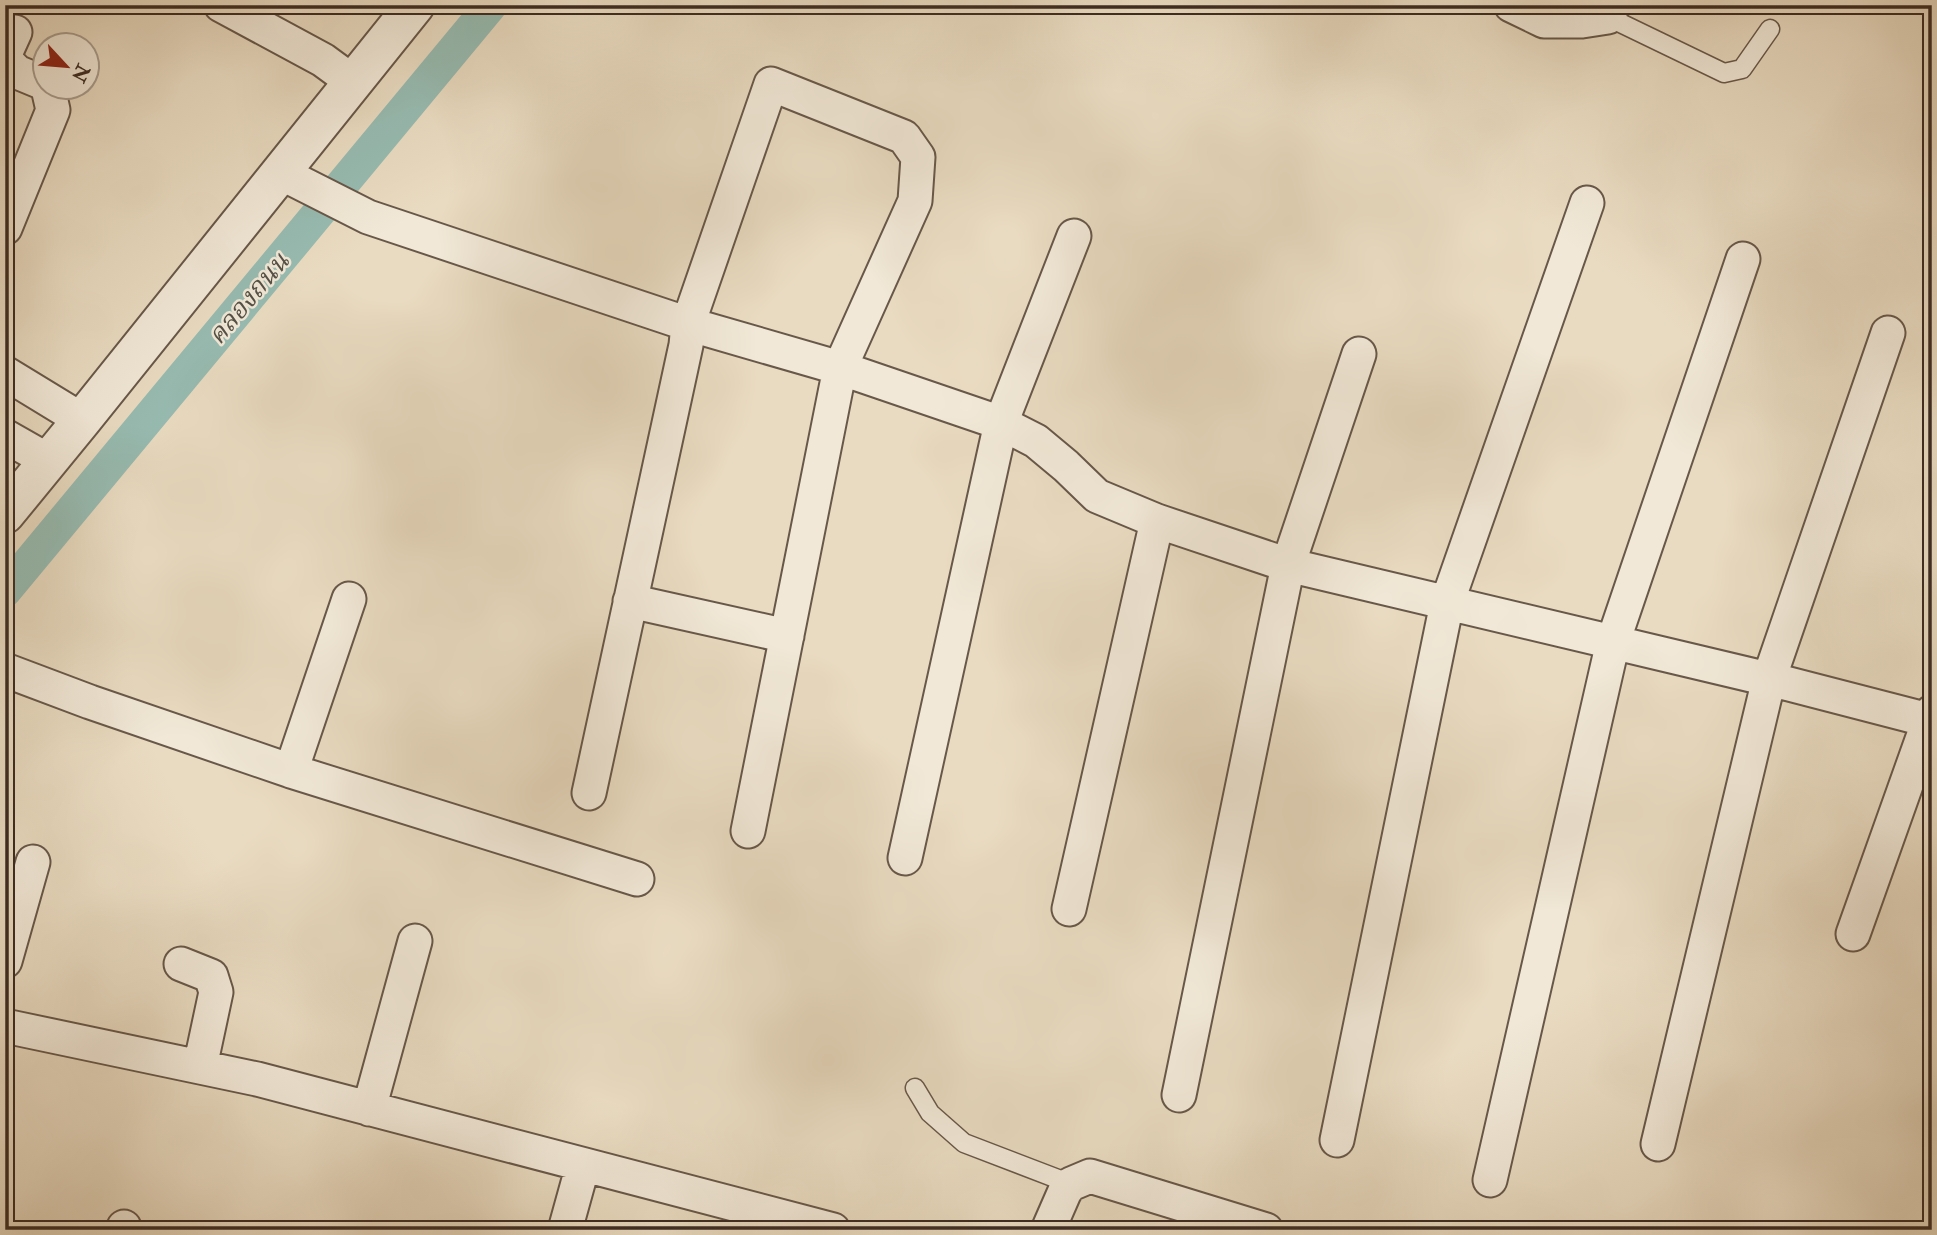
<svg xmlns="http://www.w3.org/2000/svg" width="1937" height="1235" viewBox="0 0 1937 1235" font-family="'IM FELL Double Pica','Noto Serif Thai',serif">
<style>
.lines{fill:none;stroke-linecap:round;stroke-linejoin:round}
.canal{stroke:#97bbb1;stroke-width:33}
.service-casing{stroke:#68584a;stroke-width:21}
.minor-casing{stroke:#68584a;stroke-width:37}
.tertiary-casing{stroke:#68584a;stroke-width:42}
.service{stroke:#f1e8d7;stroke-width:18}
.minor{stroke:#f1e8d7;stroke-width:33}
.tertiary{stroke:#f1e8d7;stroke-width:38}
.labels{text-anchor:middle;stroke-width:5;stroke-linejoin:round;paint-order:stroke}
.water-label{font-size:26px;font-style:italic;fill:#545046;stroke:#f1e8d7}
</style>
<rect width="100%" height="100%" fill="#e9dbc1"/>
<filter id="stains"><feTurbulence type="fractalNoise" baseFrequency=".00286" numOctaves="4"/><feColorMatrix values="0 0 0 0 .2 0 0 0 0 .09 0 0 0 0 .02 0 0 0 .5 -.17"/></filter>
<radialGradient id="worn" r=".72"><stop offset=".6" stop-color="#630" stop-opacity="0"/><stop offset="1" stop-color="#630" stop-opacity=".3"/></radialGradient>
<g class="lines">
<path class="canal" d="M5,591L491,5"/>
<defs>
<path id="service" d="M1608,17L1724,73L1742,69L1770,29
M915,1088L930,1113L964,1143L1071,1184"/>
<path id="minor" d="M221,5L323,60L353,82
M1511,5L1544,21H1582L1608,17L1613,5
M5,54L15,32
M5,60L17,72L46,84
M771,84L904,137L918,157L915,201L840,368L688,324Z
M281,173L368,217L688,324L686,345L589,793
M5,228L53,110L48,88
M5,373L82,420
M5,436L49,461
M630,601L787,636
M5,670L90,702L291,771L637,879
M291,771L349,599
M748,831L840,368L1001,423L1036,441L1066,466L1097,496L1157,521L1288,565L1789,684L1932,721
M905,858L1001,423L1074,236
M1069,909L1157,521
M1853,934L1932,712
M5,961L33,862
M181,964L211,976L216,992L200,1067
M5,1026L257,1079L833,1230
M1179,1095L1288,565L1359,354
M369,1109L415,941
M1337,1140L1447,603L1587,203
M1658,1144L1769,679L1888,333
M1490,1180L1613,642L1743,259
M124,1230V1227
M565,1230L583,1165
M1048,1230L1065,1191L1071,1184L1090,1176L1266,1230"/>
<path id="tertiary" d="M5,514L82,420L415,5"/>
</defs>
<use href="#service" class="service-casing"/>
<use href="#minor" class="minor-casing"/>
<use href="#tertiary" class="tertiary-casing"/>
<use href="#service" class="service"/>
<use href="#minor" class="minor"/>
<use href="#tertiary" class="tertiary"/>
</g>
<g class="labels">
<g class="water-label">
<text transform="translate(248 298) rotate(-50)" y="9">คลองถนน</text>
</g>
</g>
<rect width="1937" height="1235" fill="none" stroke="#e9dbc1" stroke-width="28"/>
<rect x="7" y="7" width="1923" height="1221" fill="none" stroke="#3d2c23" stroke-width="3.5"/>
<rect x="14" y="14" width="1909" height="1207" fill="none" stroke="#3d2c23" stroke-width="2"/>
<g transform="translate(66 66) rotate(116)"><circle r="33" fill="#f1e8d7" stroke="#a99d8f" stroke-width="2"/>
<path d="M0-5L12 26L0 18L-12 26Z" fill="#8f2418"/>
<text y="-10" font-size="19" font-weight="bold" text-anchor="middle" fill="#3d2c23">N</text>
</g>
<rect width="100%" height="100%" filter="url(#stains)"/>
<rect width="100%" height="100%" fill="url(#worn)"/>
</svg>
